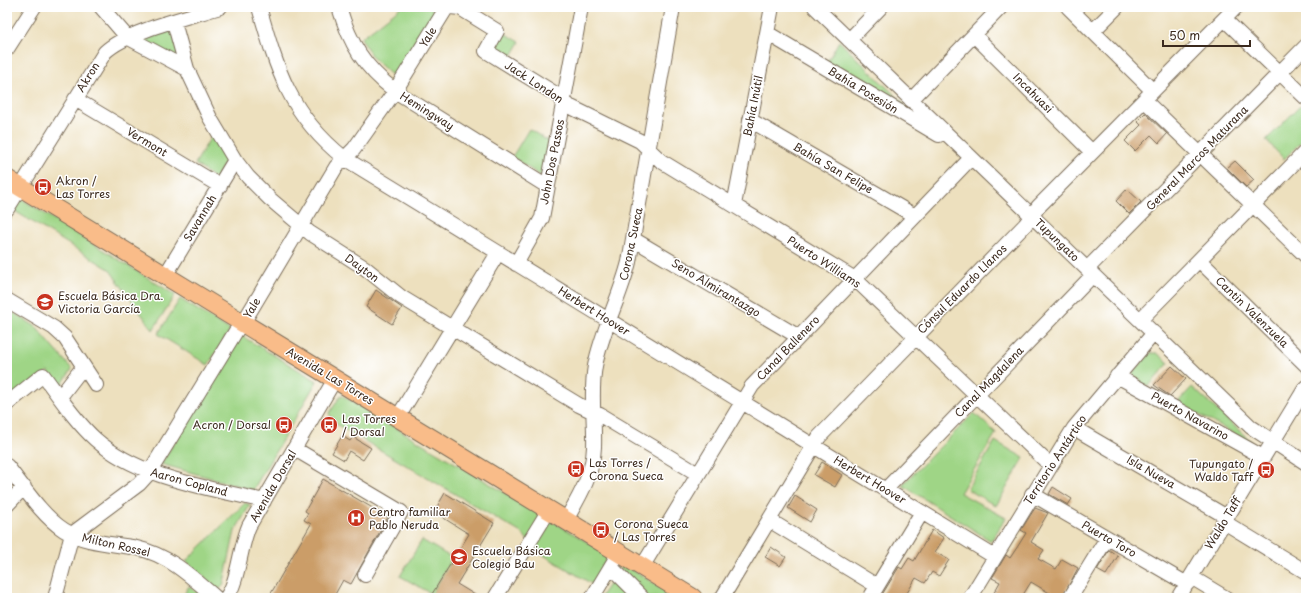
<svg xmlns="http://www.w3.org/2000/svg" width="1313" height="605" viewBox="0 0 1313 605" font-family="'Playpen Sans',sans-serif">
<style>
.green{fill:#9fd586;stroke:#6d8052}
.building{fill:#cb9d67}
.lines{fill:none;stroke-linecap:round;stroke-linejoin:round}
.minor-casing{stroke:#796a56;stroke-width:16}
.major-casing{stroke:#796a56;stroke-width:20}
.minor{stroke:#fff;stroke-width:14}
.major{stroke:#f9bc89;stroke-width:18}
.labels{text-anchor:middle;stroke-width:3;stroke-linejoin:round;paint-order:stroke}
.street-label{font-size:11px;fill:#3b2a1e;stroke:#fff}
.poi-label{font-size:11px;fill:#3b2a1e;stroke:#fff;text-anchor:start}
</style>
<rect width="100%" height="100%" fill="#fff"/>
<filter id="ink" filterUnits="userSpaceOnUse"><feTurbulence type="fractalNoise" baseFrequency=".025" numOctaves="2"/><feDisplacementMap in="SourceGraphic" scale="8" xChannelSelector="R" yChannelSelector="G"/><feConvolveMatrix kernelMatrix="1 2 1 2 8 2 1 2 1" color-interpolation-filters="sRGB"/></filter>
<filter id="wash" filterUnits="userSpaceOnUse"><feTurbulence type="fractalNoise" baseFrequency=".012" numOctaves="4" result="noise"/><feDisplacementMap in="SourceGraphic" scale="16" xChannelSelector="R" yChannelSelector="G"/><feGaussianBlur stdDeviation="0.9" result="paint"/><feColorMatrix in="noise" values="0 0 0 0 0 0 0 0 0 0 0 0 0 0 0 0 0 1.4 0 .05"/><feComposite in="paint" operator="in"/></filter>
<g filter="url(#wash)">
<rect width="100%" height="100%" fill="#ede0be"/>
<path class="green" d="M401,7H430L438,16L395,78L372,57L361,38Z
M172,30L181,63L138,40Z
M502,32L520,42L510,59L492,48Z
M839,41L909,109L826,64Z
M1300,106L1306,112V137L1284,159L1266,140Z
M529,129L551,143L544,178L512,157Z
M213,133L228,156L216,179L195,164Z
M20,198L175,295L153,330L109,269L13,210Z
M180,299L230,330L208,365L158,334Z
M7,309L35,326L72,369L60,387L48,371L7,401Z
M240,335L317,381L253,490L161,464Z
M1150,353H1157L1169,363L1148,387L1132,374Z
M1192,387L1255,445L1177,403Z
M341,395L609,555L592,584L535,550L523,534L336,424L329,414Z
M974,413L996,433L960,493L1006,518L991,541L902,485Z
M995,441L1024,458L996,506L967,489Z
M245,503L250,505L235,531L223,586L218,590L186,561Z
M422,540L452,558L432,594L400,576Z
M619,562L678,598H650L617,565Z
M612,580L624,597L600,598Z
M189,586L204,598H182Z"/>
<g id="blocks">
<path class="building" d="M1145,113L1167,134L1159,143L1151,135L1135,151L1125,141L1141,125L1137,121Z
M1235,161L1254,180L1246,187L1227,168Z
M1127,189L1141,202L1129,214L1116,201Z
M376,290L402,308L392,324L366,307Z
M1172,366L1186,379L1170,396L1154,385Z
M342,436L350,441L353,437L371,448L363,460L349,451L344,460L332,453Z
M822,462L842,475L835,487L814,475Z
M323,479L388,517L351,584L343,580L333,598H275L270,595L311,524L304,520L308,513L305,511Z
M1053,487L1072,499L1068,505L1049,494Z
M445,493L494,523L457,584L480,598H439L432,594L469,534L434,512Z
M795,496L817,510L810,522L788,508Z
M1035,508L1048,513L1031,542L1044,550L1038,559L1056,569L1062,559L1078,568L1062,598H1058L1031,582L1021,598H991L1000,582L992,578L1006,555L1010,558L1018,546L1026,533L1021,530Z
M932,530L944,538L935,552L949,560L939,576L932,572L925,583L916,578L904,598H880L899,567L902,569L909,558L914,561Z
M771,547L786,557L780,566L765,557Z
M1109,550L1118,556L1106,575L1097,570Z"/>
</g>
</g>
<g filter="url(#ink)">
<use href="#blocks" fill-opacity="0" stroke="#796a56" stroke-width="1"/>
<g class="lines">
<defs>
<path id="minor" d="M101,7L127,37L187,69
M259,7C277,70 290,115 344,158L995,557
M339,7C350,44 364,67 395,91L547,186
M450,7L460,8L497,31L486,51L559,96L569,106L640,141L661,161L855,279L1050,465
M815,7L1251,427L1306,463
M1068,7L1153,91
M1224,19L1306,98
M174,22L187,69L210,118L235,160L248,177L270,199L310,233L365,268L401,297L579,405L600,415L698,474
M1093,31L1117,7
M767,33L939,135
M974,35L1092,152
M849,40L881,7
M7,49L34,7
M75,99L220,186
M911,100L1001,7
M1144,100L1306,256
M750,120L915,216
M734,205L772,7
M7,209L105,52C127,31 189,17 220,7
M633,239L799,337
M1199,260L1306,365
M516,264L542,218L581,7
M1087,269L1306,46
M165,276L235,160
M7,300L54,328L65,338L96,385
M1140,320L1306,151
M1117,376L1263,457
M60,397L83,367
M7,404L43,375C59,396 75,421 95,439C140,479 207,487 264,501
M398,417L498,253
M1074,428L1227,517
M295,449L401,512L365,575
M7,466C23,486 42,516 64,530C87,544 112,543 137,548C169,555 193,578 216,598
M885,490L1093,275
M1032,494L1187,584
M7,505L24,487
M566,520C579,497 593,475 594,447C595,420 590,394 595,366C602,330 620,298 629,262L673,7
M769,520L877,586
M1224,522L1306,572
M611,567L642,598
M642,567L752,386L971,158
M1191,577L1226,598
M55,598L72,534L139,484L149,473L236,331L243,323L336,167L354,149L395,91L447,7
M226,598C238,584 240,546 249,526L335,379
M495,598L549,510
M592,598L619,553
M722,598L819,437L1025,225L1038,207L1236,7
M870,598L922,512
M970,598L1074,428L1154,333
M1070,598L1107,538
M1178,598L1306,387"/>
<path id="major" d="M7,179L693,598"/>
</defs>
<use href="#minor" class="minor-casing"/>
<use href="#major" class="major-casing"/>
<use href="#minor" class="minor"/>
<use href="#major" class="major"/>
</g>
</g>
<defs>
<symbol id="bus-disc" viewBox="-11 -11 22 22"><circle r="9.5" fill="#c8321e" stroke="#fff"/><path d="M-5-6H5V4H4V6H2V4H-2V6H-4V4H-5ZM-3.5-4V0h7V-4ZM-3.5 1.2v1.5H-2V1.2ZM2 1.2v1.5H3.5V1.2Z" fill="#fff"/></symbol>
<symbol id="school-disc" viewBox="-11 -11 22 22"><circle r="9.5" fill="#c8321e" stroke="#fff"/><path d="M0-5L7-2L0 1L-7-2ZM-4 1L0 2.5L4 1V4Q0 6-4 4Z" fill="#fff"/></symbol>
<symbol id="hospital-disc" viewBox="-11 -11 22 22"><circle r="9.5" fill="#c8321e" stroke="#fff"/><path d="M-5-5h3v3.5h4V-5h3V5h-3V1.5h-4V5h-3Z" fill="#fff"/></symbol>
</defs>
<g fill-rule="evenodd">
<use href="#bus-disc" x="33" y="177" width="20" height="20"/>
<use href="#school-disc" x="35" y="292" width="20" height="20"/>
<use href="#bus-disc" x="274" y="415" width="20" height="20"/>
<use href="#bus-disc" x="319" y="415" width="20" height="20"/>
<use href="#bus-disc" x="566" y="459" width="20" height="20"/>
<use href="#bus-disc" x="1256" y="460" width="20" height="20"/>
<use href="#hospital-disc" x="346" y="508" width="20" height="20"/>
<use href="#bus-disc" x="591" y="520" width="20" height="20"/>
<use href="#school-disc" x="449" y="547" width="20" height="20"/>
</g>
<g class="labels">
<g class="street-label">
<text transform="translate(428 37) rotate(-58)" y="4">Yale</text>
<text transform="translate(88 77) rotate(-58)" y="4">Akron</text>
<text transform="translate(534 82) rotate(33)" y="4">Jack London</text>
<text transform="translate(863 90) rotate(31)" y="4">Bahía Posesión</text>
<text transform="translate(1033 93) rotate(45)" y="4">Incahuasi</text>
<text transform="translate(753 106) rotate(-79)" y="4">Bahía Inútil</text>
<text transform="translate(427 111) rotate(32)" y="4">Hemingway</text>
<text transform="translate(147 142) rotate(31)" y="4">Vermont</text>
<text transform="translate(1197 158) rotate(-46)" y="4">General Marcos Maturana</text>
<text transform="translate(552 162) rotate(-79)" y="4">John Dos Passos</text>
<text transform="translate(833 168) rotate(30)" y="4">Bahía San Felipe</text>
<text transform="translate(200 218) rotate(-59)" y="4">Savannah</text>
<text transform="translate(1057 240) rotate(44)" y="4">Tupungato</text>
<text transform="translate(631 244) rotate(-78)" y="4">Corona Sueca</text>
<text transform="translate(824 262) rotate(33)" y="4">Puerto Williams</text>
<text transform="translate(362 268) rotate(36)" y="4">Dayton</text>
<text transform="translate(716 288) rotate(31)" y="4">Seno Almirantazgo</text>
<text transform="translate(962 289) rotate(-45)" y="4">Cónsul Eduardo Llanos</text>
<text transform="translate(252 308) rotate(-59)" y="4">Yale</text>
<text transform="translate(594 311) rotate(32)" y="4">Herbert Hoover</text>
<text transform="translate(1252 312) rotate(44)" y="4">Cantin Valenzuela</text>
<text transform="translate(788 348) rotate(-46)" y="4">Canal Ballenero</text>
<text transform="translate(330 376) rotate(31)" y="4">Avenida Las Torres</text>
<text transform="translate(989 382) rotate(-46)" y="4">Canal Magdalena</text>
<text transform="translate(1190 416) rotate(29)" y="4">Puerto Navarino</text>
<text transform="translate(1055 460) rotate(-57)" y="4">Territorio Antártico</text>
<text transform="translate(1151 472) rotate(30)" y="4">Isla Nueva</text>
<text transform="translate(870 480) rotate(31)" y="4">Herbert Hoover</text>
<text transform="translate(189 482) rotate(15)" y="4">Aaron Copland</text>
<text transform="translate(273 486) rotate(-60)" y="4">Avenida Dorsal</text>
<text transform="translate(1223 523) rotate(-59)" y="4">Waldo Taff</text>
<text transform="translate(1109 539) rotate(30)" y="4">Puerto Toro</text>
<text transform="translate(116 545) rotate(13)" y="4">Milton Rossel</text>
</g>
<g class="poi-label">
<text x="56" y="185">Akron /<tspan x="56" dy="13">Las Torres</tspan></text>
<text x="58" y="300">Escuela Básica Dra.<tspan x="58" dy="13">Victoria García</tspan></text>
<text x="342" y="423">Las Torres<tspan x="342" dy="13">/ Dorsal</tspan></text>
<text x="271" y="429" text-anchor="end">Acron / Dorsal</text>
<text x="589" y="467">Las Torres /<tspan x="589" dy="13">Corona Sueca</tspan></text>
<text x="1253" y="468" text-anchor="end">Tupungato /<tspan x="1253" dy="13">Waldo Taff</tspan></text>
<text x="369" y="516">Centro familiar<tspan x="369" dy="13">Pablo Neruda</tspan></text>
<text x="614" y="528">Corona Sueca<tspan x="614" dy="13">/ Las Torres</tspan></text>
<text x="472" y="555">Escuela Básica<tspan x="472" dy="13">Colegio Bau</tspan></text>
</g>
</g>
<rect width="1313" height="605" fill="none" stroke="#fff" stroke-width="24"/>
<path d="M1163 40v6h87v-6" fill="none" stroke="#3b2a1e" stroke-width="2"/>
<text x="1169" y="40" font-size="12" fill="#3b2a1e" stroke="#ffffff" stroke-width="3" paint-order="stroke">50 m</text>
</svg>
